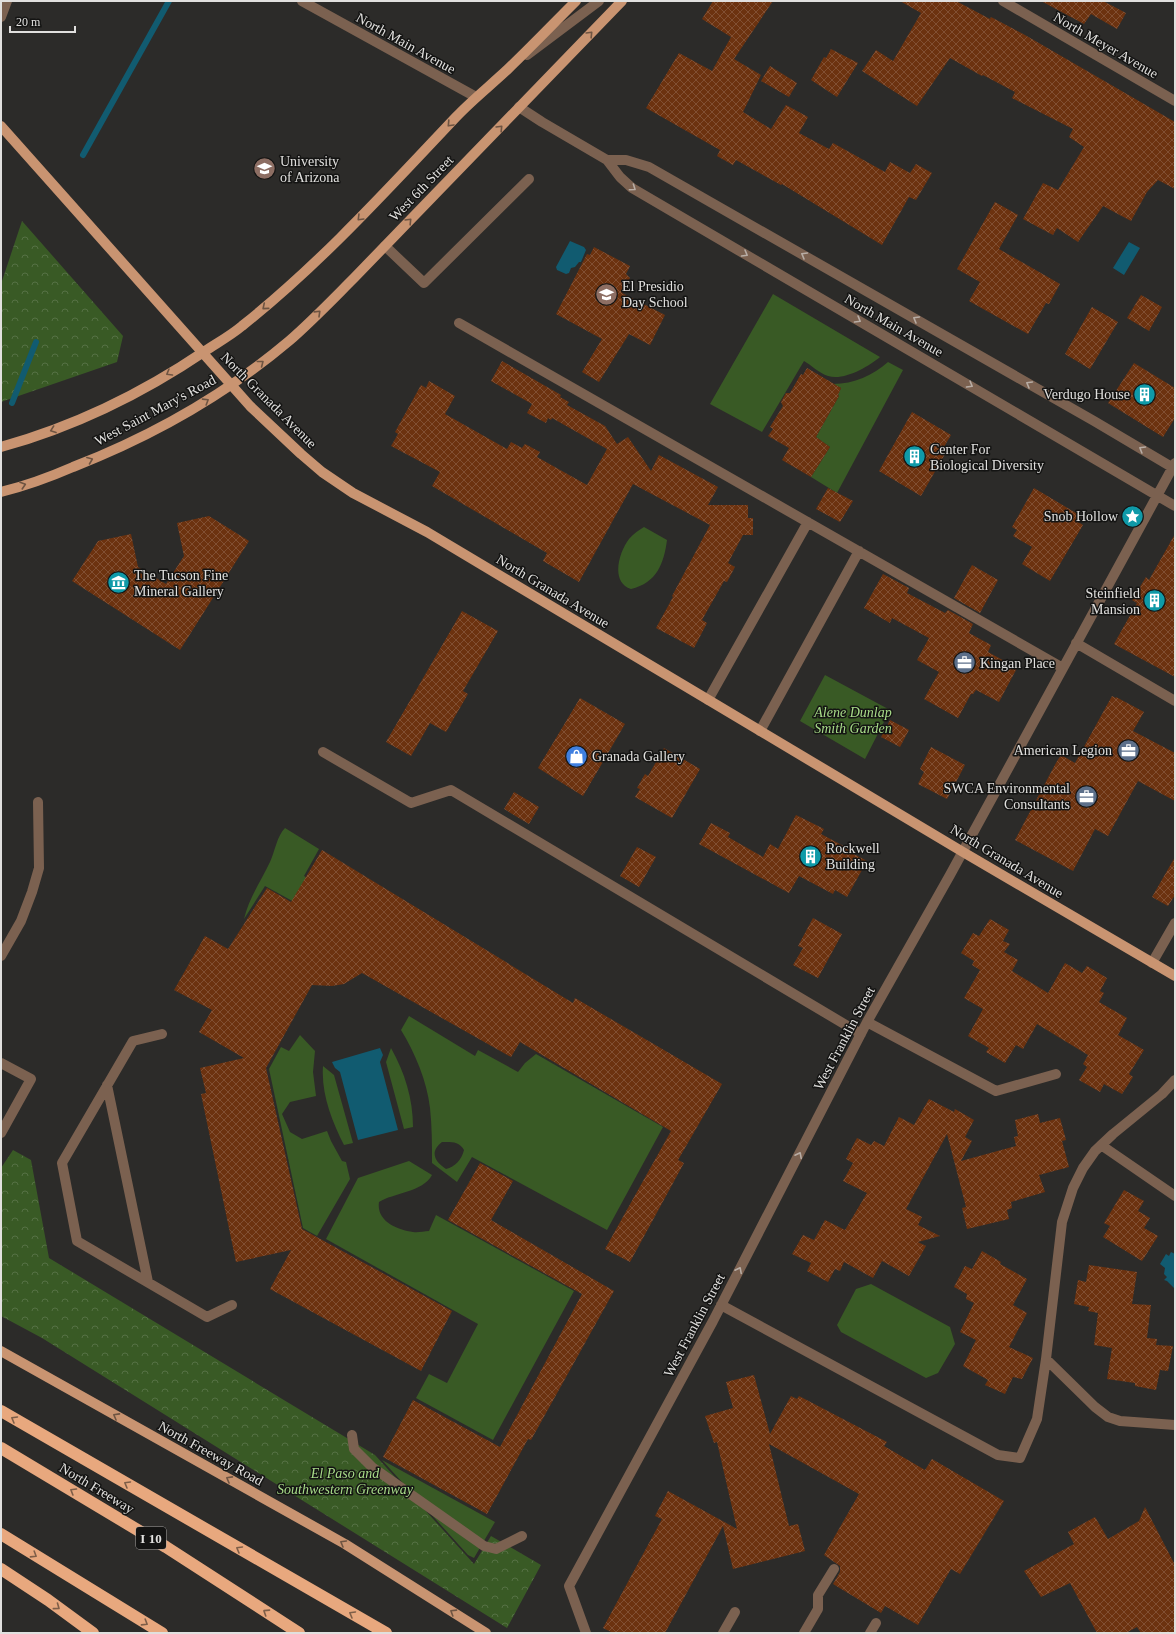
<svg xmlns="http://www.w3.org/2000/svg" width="1176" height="1634" viewBox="0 0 1176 1634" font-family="Georgia,serif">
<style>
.green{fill:#395a25;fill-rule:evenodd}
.park{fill:url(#park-crowns)}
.water{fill:#115b70}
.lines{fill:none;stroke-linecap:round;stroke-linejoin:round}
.stream{stroke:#115b70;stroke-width:6}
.building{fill:url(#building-cross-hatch)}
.minor{stroke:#7b6150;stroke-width:10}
.major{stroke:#c99471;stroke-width:10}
.highway{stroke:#e8a87e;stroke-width:12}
.oneway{stroke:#6e5442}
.oneway2{stroke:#b8ada5}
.oneway3{stroke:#7e5e48}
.labels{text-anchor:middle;stroke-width:3;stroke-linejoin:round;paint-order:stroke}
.shield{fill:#141413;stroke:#a4a3a1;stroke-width:1}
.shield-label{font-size:13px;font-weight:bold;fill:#e1e0de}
.street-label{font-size:14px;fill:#e1e0de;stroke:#141413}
.poi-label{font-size:14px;fill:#e1e0de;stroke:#141413;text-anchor:start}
.park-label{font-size:14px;font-style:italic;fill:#a8dc89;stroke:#141413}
</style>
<defs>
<pattern id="park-crowns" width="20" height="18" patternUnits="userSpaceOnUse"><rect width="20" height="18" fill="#395a25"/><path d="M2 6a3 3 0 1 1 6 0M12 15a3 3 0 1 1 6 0" fill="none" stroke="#557144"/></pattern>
<pattern id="building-cross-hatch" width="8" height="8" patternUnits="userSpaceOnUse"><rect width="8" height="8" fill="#6c320f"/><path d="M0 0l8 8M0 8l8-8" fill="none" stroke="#814f32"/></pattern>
</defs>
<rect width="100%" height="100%" fill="#2c2b29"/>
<path class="green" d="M773,294L880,357C868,367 844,381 828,376C819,373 811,365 804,361L762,432L710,404Z
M888,362L903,370L837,493L811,477L830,447L816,437L839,396L838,395L841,388L833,384C854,384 873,375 888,362Z
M644,527L667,540C664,563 657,583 631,589C610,582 619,552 629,539C633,534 639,530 644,527Z
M825,675L890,710L865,759L800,721Z
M285,828L319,849L304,876L309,879L296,903L265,886L244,919C249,898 261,881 270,862C275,851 277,836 285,828Z
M409,1016L475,1056L478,1050L518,1072L525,1063L536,1054L663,1127L607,1230L472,1157L457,1182L432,1163C432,1145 432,1126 430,1108C427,1081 415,1053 401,1030ZM442,1142C451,1142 459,1141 464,1150C462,1159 455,1167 446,1169C435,1162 429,1152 442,1142Z
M300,1035L315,1051L313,1072L316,1096L290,1102L282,1114L290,1132L302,1139L327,1131L331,1141L342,1161L346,1162L350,1179L317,1236L303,1228L269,1069L281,1047L289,1051Z
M391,1048C405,1073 413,1099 413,1127L404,1129L386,1062Z
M323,1066L334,1075L353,1143L344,1145C332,1121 321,1094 323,1066Z
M409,1161L432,1175C423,1192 393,1193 379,1202C376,1221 397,1230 413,1232C418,1233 424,1231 429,1231L436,1215L574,1291L493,1440L416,1398L429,1374L447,1383L478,1324L326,1239L358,1178Z
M871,1284L950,1327L955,1344L938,1373L926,1378L841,1332L837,1325L856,1289Z
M382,1460L495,1522L474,1558L468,1555Z"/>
<path class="park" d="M22,221L123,336L117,362L1,402V284Z
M13,1150L31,1160L49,1258L375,1455L474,1564L491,1536L541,1565L507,1628L42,1338L1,1316V1168Z"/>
<path class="water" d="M570,241L584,247L586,250L581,262H579L575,267L571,268L569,273L566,274L557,270L556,267Z
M1129,242L1140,248L1124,275L1113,268Z
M380,1048L383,1055L380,1062L398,1130L358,1140L340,1072L335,1068L332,1062Z
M1171,1252L1175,1254V1289L1167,1281L1164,1280L1167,1277L1164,1274L1165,1268L1160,1264L1166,1254L1169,1256Z"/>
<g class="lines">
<path class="stream" d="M83,155L169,1
M12,403L36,342"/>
</g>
<path class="building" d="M713,1H773L734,59L761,75L743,112L771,129L786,105L808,117L799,133L829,149L833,143L885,172L890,162L910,173L916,164L932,173L916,200L909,197L882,245L782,184L781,185L736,160L733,165L717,156L720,150L646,108L679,53L712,71L731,37L702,19Z
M900,1H956L990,19L991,17L1025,35L1175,122V189L1158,180L1147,192L1131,221L1103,206L1078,242L1057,228L1053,235L1023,219L1043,183L1058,190L1084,147L1069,137L1073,129L1012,98L1015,92L983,75L982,76L950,58L917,106L862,71L876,50L893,61L921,13Z
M1041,1H1103L1126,13L1117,29L1091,14L1084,24Z
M831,49L858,63L837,97L811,80L824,57L826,58Z
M770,66L797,83L789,97L761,81Z
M995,202L1018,215L999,249L1060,284L1049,304L1046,303L1028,334L969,301L980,282L957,269Z
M594,247L630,266L626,274L630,278L622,293L665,315L650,345L629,334L599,382L582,372L602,339L556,314L587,254L590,255Z
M1141,295L1162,307L1149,331L1127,318Z
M1092,307L1118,322L1090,369L1065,354Z
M502,361L561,395L560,397L569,402L567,405L605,426L617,444L628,437L651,471L659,455L718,487L708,505H748V518H753V535H743L728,563L735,567L727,582L724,581L702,620L707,623L694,648L656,628L673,597L672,596L710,525L633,484L579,582L543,561L547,553L432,486L440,472L391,446L398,434L395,432L421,385L426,388L429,381L455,396L445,414L507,449L511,442L522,448L525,444L540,452L537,457L587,485L607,449L552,418L551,420L548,418L546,423L527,413L532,404L491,381Z
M1134,363L1175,388V418L1163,437L1108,403Z
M807,368L841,388L838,395L839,396L816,437L830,447L811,477L782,460L789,448L768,436L773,429L770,427L783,406L781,402L786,393H790L801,374L803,375Z
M912,412L951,435L941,452L945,454L921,496L879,471Z
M828,488L853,501L840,522L816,509Z
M1034,488L1081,516L1078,522L1083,525L1050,581L1022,564L1032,547L1013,536L1017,530L1012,527Z
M209,516L249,541L180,650L72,581L98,541L131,534L138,567L166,584L184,556L177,523Z
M1175,534V677L1114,644L1137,603L1132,600L1146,577L1149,580Z
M972,565L998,580L980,613L954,598Z
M883,574L909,588L907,593L945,613L948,610L973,624L969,633L991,645L988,652L1017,668L999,702L976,690L973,694H971L958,718L924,699L939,672L917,660L929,638L892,618L890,623L864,608Z
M462,611L498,631L463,691L468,694L446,732L430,723L411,756L386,742Z
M1112,696L1116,698V697L1144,712L1133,731L1175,753V801L1138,781L1108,836L1095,829L1073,871L1015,840L1057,761L1061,755L1075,763Z
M580,698L625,724L583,796L538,768Z
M890,720L909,730L900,747L881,737Z
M931,747L965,765L947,799L918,784L924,772L920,769Z
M664,748L700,769L672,818L635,797L640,789L637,788L645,774L648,776Z
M514,792L539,807L529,824L504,809Z
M796,815L824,829L821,834L851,850L850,852L867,861L847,897L835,890L833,894L799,876L789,893L699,844L711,823L730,833L728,837L763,857L770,844L778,849Z
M637,847L656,857L639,887L620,876Z
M322,850L573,1003L575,998L722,1084L678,1160L684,1163L630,1262L605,1249L671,1131L520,1042L511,1057L362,973L344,984L332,986L312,985L266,1068L302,1229L452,1311L421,1371L270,1289L291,1250L236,1262L201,1094L206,1093L200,1068L244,1058L199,1032L212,1010L174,990L205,936L228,949L267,888L291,902Z
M1175,857V895L1168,906L1152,897Z
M813,918L842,934L818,978L793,965L803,948L798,946Z
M990,919L1009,930L1003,941L1010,944L1004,952L1018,960L1012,971L1048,993L1065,963L1082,973L1087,966L1107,978L1100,991L1104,993L1099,1002L1127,1018L1118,1035L1144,1050L1129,1074L1133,1077L1122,1094L1104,1084L1100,1092L1079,1080L1087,1067L1083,1064L1088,1055L1037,1024L1023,1049L1016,1045L1005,1063L986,1052L989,1048L968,1036L983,1009L964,998L980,970L972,965L974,961L961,953L973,933L979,936Z
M929,1099L954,1112L955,1109L974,1120L965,1137L972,1141L961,1161L1016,1146L1014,1137L1018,1136L1015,1120L1038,1114L1040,1123L1060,1118L1066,1140L1062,1141L1069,1167L1039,1175L1045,1192L1011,1202L1012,1208L1007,1210L1009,1219L967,1229L962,1208L966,1207L947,1134L906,1209L922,1217L918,1225L940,1236L918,1242L926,1246L909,1276L882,1261L873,1278L844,1262L840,1271L835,1269L828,1282L807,1271L811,1263L792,1254L803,1235L814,1240L825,1220L845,1230L867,1193L843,1181L853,1163L846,1159L857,1138L871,1145L874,1141L884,1146L899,1117L914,1125Z
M480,1163L513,1181L491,1220L614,1291L531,1440L528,1439L487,1514L383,1457L413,1400L500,1447L582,1294L448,1220Z
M1124,1190L1144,1201L1138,1211L1150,1218L1144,1228L1158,1236L1142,1261L1103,1237L1110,1226L1104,1223Z
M982,1251L1001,1262L1000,1264L1027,1279L1013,1305L1027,1313L1009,1347L1033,1358L1022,1379L1013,1377L1005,1394L985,1385L988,1380L963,1366L976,1340L960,1332L974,1303L966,1299L967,1294L954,1287L965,1266L972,1269Z
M1089,1265L1137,1272L1132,1304L1151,1305L1147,1338L1157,1339L1156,1345L1173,1346L1168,1371L1160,1370L1156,1390L1135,1386V1383L1107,1379L1112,1348L1094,1345L1098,1313L1088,1311L1089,1307L1074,1304L1078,1280L1086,1282Z
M754,1375L770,1434L791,1396L797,1399L799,1396L887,1442L884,1446L925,1470L932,1459L1004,1501L960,1574L951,1569L918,1625L885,1606L881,1613L833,1584L840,1572V1566L824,1555L859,1494L769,1444L789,1526L798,1524L805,1551L733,1569L723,1526L665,1633H613L603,1628L662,1519L655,1516L668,1491L737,1529L717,1442L714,1443L705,1416L733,1408L726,1382Z
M1145,1507L1175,1565V1633H1141L1137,1627L1126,1633H1097L1070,1583L1041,1597L1024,1571L1074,1544L1068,1532L1095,1517L1108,1539L1139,1521Z"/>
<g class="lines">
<path class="minor" d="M302,1L476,97
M1003,1L1175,101
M1,17L7,1
M527,55L599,1
M519,107L542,122L607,160L620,177L632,188L1175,506
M607,160H626L649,167L1094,421L1175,469
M385,246L424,283L529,179
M459,323L1063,668
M1076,643L1175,701
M708,700L808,522
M760,731L859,551
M323,752L411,803L451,790L861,1034
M1,956L21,921L32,892L39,868L38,802
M1152,963L1175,923
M867,1022L996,1091L1056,1074
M162,1034L133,1041L62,1163L77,1241L207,1317L232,1305
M1,1063L31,1079L1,1133
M107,1085L148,1282
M1101,1145L1175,1196
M721,1305L998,1455L1020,1458L1037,1419L1046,1359L1062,1222L1073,1188L1083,1168L1095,1151L1113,1134L1162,1094L1175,1080
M1046,1359L1095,1407L1108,1417L1120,1421L1175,1425
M352,1435L354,1449L372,1467L484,1546L496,1549L522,1536
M586,1633L569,1586L713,1321L867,1022L950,875L1175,463
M723,1633L735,1612
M804,1633L818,1609V1595L834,1569
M870,1633L876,1623"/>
<path class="major" d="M1,126L250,406L301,454L322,472L353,493L427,532L963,852L1175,976
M1,447C73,427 143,393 205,351C217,343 230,336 242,326C320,264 387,190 456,117C472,100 491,85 508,69C531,47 553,24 576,1
M1,492C25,486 50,477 73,467C150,437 225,395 289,341C312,321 333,299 354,278L622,1
M1,1351L345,1544L486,1633"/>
<path class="highway" d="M1,1411L386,1633
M1,1448L166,1547L299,1633
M1,1534L162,1633
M1,1569L48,1600L93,1633"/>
</g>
<defs><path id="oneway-chevron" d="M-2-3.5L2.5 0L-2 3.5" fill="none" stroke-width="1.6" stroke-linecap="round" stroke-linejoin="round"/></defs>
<g class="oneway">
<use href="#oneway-chevron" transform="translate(590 34) rotate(-46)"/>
<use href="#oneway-chevron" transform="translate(450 124) rotate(133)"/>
<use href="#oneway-chevron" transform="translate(500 128) rotate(-46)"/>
<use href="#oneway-chevron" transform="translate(360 218) rotate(135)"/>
<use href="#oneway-chevron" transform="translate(409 221) rotate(-46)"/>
<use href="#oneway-chevron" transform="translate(265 307) rotate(140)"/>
<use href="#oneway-chevron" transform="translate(318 313) rotate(-44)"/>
<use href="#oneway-chevron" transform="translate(261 363) rotate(-38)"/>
<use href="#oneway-chevron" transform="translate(169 373) rotate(150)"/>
<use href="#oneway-chevron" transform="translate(206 401) rotate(-32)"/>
<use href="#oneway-chevron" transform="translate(53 430) rotate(160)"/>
<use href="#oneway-chevron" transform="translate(90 460) rotate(-22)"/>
<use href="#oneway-chevron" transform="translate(23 485) rotate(-18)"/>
<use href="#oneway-chevron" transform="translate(116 1416) rotate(-151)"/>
<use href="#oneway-chevron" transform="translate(229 1479) rotate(-151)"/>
<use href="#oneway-chevron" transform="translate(343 1543) rotate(-150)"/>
<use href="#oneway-chevron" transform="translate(453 1612) rotate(-148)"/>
</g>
<g class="oneway2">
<use href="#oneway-chevron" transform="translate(633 188) rotate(35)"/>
<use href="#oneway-chevron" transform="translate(745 254) rotate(30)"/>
<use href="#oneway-chevron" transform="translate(804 255) rotate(-150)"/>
<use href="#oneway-chevron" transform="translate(916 319) rotate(-150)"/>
<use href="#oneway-chevron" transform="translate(858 320) rotate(30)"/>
<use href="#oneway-chevron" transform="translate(1029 384) rotate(-150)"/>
<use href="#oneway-chevron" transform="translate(970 385) rotate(30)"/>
<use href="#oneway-chevron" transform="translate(1142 449) rotate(-149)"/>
<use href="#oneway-chevron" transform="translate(799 1155) rotate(-63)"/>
<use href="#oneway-chevron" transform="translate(739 1270) rotate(-63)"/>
</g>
<g class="oneway3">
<use href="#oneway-chevron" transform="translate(14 1419) rotate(-150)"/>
<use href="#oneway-chevron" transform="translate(127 1484) rotate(-150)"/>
<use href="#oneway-chevron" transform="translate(73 1491) rotate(-149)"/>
<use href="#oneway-chevron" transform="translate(239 1549) rotate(-150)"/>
<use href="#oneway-chevron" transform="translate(34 1555) rotate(32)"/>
<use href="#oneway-chevron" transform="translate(57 1607) rotate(36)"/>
<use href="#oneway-chevron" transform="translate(266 1612) rotate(-147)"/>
<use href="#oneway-chevron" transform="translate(352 1614) rotate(-150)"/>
<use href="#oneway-chevron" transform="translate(145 1623) rotate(32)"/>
</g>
<defs>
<symbol id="university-disc" viewBox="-11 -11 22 22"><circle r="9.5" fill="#8d6e63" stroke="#141413"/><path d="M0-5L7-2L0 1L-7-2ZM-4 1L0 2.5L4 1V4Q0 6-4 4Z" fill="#fff"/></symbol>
<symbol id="school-disc" viewBox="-11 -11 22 22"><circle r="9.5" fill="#8d6e63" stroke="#141413"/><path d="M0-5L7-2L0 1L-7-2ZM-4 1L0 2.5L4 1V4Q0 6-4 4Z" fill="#fff"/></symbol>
<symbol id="building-disc" viewBox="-11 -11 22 22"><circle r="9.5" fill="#0f9aa8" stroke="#141413"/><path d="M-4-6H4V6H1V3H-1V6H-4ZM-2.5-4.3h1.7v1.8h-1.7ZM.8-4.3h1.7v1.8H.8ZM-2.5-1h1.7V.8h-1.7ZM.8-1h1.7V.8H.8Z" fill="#fff"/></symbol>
<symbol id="sight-disc" viewBox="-11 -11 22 22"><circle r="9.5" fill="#0f9aa8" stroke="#141413"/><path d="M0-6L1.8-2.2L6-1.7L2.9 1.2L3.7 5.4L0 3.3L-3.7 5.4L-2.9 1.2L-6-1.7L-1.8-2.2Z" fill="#fff"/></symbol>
<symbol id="museum-disc" viewBox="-11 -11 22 22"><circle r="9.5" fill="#0f9aa8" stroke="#141413"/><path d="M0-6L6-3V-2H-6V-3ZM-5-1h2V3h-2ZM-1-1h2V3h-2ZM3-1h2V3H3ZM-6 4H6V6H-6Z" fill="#fff"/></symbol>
<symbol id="office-disc" viewBox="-11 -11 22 22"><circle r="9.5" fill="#5c6f8a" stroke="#141413"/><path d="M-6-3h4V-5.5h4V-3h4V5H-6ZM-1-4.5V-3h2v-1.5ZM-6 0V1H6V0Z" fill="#fff"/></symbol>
<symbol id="shop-disc" viewBox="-11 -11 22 22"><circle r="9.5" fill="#3f7fe0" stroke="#141413"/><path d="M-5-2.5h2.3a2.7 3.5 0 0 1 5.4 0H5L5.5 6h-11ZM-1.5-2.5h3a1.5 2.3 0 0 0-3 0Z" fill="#fff"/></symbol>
</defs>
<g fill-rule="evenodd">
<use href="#university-disc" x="252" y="156" width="25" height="25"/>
<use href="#school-disc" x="594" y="282" width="25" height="25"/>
<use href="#building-disc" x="1132" y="382" width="25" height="25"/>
<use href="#building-disc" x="902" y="444" width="25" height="25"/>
<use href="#sight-disc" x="1120" y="504" width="25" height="25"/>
<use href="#museum-disc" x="106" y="570" width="25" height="25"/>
<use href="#building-disc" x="1142" y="588" width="25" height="25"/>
<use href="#office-disc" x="952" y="650" width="25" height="25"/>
<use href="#office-disc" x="1116" y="738" width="25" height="25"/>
<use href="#shop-disc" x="564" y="744" width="25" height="25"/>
<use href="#office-disc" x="1074" y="784" width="25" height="25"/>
<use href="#building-disc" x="798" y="844" width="25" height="25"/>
</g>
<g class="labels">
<rect class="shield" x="136" y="1527" width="30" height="22" rx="3"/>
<g class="shield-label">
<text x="151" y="1543">I 10</text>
</g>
<g class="street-label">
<text transform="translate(406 43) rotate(29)" y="5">North Main Avenue</text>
<text transform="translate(1106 45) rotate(30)" y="5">North Meyer Avenue</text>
<text transform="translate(421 188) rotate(-46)" y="5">West 6th Street</text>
<text transform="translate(894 325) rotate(30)" y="5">North Main Avenue</text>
<text transform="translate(269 400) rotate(45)" y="5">North Granada Avenue</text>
<text transform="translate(155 410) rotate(-28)" y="5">West Saint Mary's Road</text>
<text transform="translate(553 591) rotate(31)" y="5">North Granada Avenue</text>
<text transform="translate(1007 861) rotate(31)" y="5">North Granada Avenue</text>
<text transform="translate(844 1038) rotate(-62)" y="5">West Franklin Street</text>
<text transform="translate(694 1325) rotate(-62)" y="5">West Franklin Street</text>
<text transform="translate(211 1453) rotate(29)" y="5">North Freeway Road</text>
<text transform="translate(97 1488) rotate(31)" y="5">North Freeway</text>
</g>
<g class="poi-label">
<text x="280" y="166">University<tspan x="280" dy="16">of Arizona</tspan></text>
<text x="622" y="291">El Presidio<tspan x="622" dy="16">Day School</tspan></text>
<text x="1130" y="399" text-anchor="end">Verdugo House</text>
<text x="930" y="454">Center For<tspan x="930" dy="16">Biological Diversity</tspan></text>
<text x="1118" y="521" text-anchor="end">Snob Hollow</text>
<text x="134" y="580">The Tucson Fine<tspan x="134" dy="16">Mineral Gallery</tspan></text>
<text x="1140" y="598" text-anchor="end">Steinfield<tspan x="1140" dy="16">Mansion</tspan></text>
<text x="980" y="668">Kingan Place</text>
<text x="1112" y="755" text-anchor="end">American Legion</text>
<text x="592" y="761">Granada Gallery</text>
<text x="1070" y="793" text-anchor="end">SWCA Environmental<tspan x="1070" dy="16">Consultants</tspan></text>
<text x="826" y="853">Rockwell<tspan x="826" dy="16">Building</tspan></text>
</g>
<g class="park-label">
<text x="853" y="717">Alene Dunlap<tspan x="853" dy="16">Smith Garden</tspan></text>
<text x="345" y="1478">El Paso and<tspan x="345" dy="16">Southwestern Greenway</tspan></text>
</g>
</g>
<rect width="1176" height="1634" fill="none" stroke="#e1e0de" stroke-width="4"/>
<path d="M10 26v6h65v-6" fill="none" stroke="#e1e0de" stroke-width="2"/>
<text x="16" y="26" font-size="12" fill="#e1e0de" stroke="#141413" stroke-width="3" paint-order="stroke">20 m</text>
</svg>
